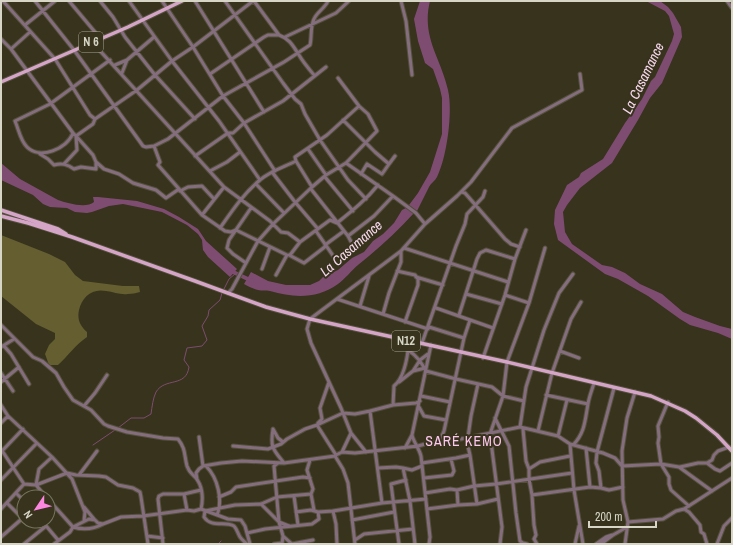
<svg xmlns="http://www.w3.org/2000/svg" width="733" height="545" viewBox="0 0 733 545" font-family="'Archivo Narrow',sans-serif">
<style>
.green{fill:#655e31}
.water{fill:#7e4c71}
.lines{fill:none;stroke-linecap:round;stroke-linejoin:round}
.stream{stroke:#7e4c71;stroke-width:1}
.river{stroke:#7e4c71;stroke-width:4}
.minor-casing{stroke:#54503b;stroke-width:5}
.major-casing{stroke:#54503b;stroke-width:5.5}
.minor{stroke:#846d7d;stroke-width:3}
.major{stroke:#d5a5c8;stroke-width:3.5}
.labels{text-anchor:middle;stroke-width:4;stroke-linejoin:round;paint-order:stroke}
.shield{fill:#37331c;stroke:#a6a493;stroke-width:1}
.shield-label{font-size:12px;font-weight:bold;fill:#d6d5c6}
.water-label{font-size:14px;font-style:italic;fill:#f8d8ef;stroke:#37331c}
.neighbourhood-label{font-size:14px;letter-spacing:1px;fill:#fec7ef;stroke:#37331c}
</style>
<rect width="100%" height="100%" fill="#37331c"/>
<path class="green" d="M1,235L49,254L65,262L75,275L83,281L123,286H139L140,292C136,293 132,294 128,294C120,295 114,292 106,291C92,288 82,297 79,310C77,319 80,326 87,332V337C75,345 68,356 58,365H49L45,354L49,345L55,339V333L36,324L1,296Z"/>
<path class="water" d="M420,1H430C421,37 441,58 448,90C453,111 447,157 437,177C435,181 431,183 429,187C425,195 421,203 417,211L409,205L418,193L430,172L442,134V98L440,89L433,69L425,63L418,41L414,19Z
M646,1H660L668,7L673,13L681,27L682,37L662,83L650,98L638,120L612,163L580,188L567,205L563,212L565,232L572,244L602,265L612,267L625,273L640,284L662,294L683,312L695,317L720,326L732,329V339L718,333L690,325L680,319L648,296L618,279L605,274L558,240L554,224L555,210L567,185L579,177L581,173L603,159L625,123L642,99L651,81L655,77L672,41L674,34L669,16L665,11Z
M1,163L20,179L58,200C67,203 86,209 94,202L93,197H98L137,201L164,209L179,217L198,229L206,241L237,269L230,277L208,257L203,250L202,240L198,234L187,225L162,212L123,204L109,206L92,212L87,213L75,212L67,208L50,207L43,204L33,195L1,180Z
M406,208L414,213C397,232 378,249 358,265C351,271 345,279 338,284C317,299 294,298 270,291C266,290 262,291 258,290C253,289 248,286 244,284L251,272L268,281L286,285H310L319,281L324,276L338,270L352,258L364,252L373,241L383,234L394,223L402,210Z"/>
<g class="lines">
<path class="stream" d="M224,289L229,279L235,274
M118,428L131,418H144L151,414C152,407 153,398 156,392C165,377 186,388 189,367L184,360L187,348L202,346L207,340L202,326L208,316L209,310L220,300L222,293
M93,445L115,430
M218,544L221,541"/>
<path class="river" d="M229,270L252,281"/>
<defs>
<path id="minor" d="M35,1L74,50L143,146L146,147L154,146L168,139L223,96L284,62L310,45C312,37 310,27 314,19C317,12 325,8 328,1
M69,1L100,38
M100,1L113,17L125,37L155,75L195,119
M129,1L172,61L219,121L260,180
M162,1L193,47L223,96L244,123L275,171
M195,1L264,112
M225,1L283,83L295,99L301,104L305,114L320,140L348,180L366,199
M254,1L279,35C290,39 293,46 299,55C303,62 309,69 314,75
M401,1L406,21L412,75
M727,1L732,8
M25,25L55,1
M285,37L336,13L349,1
M1,39L11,49L73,133L76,136L93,124L95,119L90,115L55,59L3,1
M92,42L224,187L270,221L281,232L288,233L300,242
M11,49L30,32
M115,65L127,60L154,37
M122,73L127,60
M210,74L264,37L268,35H279
M95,119L137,90L172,61L193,47L253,1
M343,120L375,152L389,164L382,174L367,164L361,174
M73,133C67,149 40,160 27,147C20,140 19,130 15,121L50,104L110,60
M76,136L93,155L96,162L104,169L119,174L133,183L156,190L166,198L179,189
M154,146L160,162L158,165L202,215L225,231L231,232L236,230L287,255L276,275
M308,149L326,175
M40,154L48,159L54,165C62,163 67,164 74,169L81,167L96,169V162
M195,156L228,133H233L244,123L283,101L326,67
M346,163L393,196L374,216L348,236
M64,164L77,150L76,136
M389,164L395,156
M210,171L227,162L240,152
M272,172L295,202L318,229
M325,177L353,211
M256,184L284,213
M312,187L296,161L295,157L327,135L359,106
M311,189L348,236L354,247
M180,191L188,187L202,186L214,199
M462,192L465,193L505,239L511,244L520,247
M393,196L416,213L425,224
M202,215L224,187
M220,228C232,211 244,193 260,180C270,171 284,167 296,161
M316,231L334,257
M325,245L344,231
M404,248L508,282
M289,255L304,263L326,246
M290,255L300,242L330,220L337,223C352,211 366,200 378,185
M246,263L233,254L227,248L229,240L251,208
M262,269L270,247
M397,271L415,275L418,279V285L405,322
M416,277L443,285
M228,293L232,289L258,241L273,224L312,187L326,175L346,163L377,131L368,114L359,106L338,78
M466,294L502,304
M505,295L529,303
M337,299L428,329
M360,306L369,276
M436,308L493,328
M383,314L389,293L401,262V251
M459,315L477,259L480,253L486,250L515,259
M1,325L33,357L42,361L56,373L64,387L73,400L91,410L104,424L108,426L127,432L163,438L178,439C186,449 184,455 187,466C190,475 195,475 198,481C203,489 203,501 201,509
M429,327L464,338
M422,343L456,246L465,224L467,214L483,197L485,191
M4,346L11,354L29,384
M1,347L14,339
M408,350C417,356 421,362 426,371L456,379L492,387L503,396L524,401
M560,351L579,358
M483,358L505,295L515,259L526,230
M413,371L420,360L428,354
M1,373L13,391
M1,382L19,367
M399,382L413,371L425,368
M546,395L588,404
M421,396L450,402
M668,402L658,426L659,437L658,443L661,464L669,477V484L671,490L689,506
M1,405L8,416L52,457L72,479L85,512L84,521
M393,405L394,386C405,377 408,354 409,341
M84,406L95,393L107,375
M419,407L424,416L446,420
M495,418L509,446L516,513L520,541L523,543L527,544
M1,423L8,416
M318,423L322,419L320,408L329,382
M317,425L343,413L355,414L370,411
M520,427L526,387L544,330L559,293L573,274
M273,429C270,448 273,449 284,463
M273,429L278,438L283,442
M523,429L526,461L529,469V479L532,495L534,525L536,535L534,539L537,544
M538,431L552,373L571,319L581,302
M412,435C414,443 419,448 421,456L430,537L429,544
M558,436L567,400
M199,437L203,466
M468,437L471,416L478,384
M466,438L470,455L477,504
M440,440L444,431L464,338L470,320
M570,444L574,490L583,544
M573,445C585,433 585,420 588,404C589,397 592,390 594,383
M233,446L268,449L281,444L287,439L305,429L317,425L336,455L335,456L343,469L348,483L355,544
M405,448L412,435L431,345
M1,449L24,484
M1,452L23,429
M342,452L351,433
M366,452L351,433L341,408L311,343L307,329L310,319L401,251L425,224L457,196L471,182L512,128L582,90L580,74
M336,455L342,452L355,453L418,446L440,440L444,441L456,440L520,427L558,436L570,444L603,453L615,458L622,466L661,464L679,467L712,491
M310,460L307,470L313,489L311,494L314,510
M278,463L274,466L279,522L283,536L292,544L313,540
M422,463L456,458L470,455
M707,463L715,469L720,471L732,463
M206,466C218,478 223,500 217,515
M680,467L698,463H707L712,460L714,455L718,451L729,447
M378,468L396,467L403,468L410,501L415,544
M403,468L412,470L422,466
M529,469L540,462L570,456
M79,475L97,451
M424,478L452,475L454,471L451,459
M197,479L196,473L199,469L203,466L221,463L242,461L284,463L335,456
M1,480L36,444
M36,485L67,473L76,475L99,476L106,477L118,485L133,488L140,492L141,497L148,544
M36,485L39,469L52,457
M590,487L601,488L599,471L596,463L597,452L614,388
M601,488L609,490L623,487
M16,493L24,501
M425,493L450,489L457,490L474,486L496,484L572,473
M184,494L201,490
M532,495L590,487L586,448
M294,496L298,525
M219,497L231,492L236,487L303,477L310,478
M48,499L73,527C83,530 94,529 103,524
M7,503L22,518
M382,503L370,411L393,405L416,403L420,401
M261,504L279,522L289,526
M458,505L477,504L498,499
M84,507L94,519
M1,509L24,484L36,485L46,497
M427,509L458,505L457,490
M684,509L689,512L700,525L701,532L704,534L707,544
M333,511L336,524L337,544
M296,512L311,510L318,512L333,511L382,503L426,499
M352,520L394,512
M42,521L58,540
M628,522L663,519L676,511L684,509L732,478
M247,533L265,529L312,524L319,519L318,512
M147,536L163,538
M1,537L24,517
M355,540L364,534L413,529
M24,544L46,526
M54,544L70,532L73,527L89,519L95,520L98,523L103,524L121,517L143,516L187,510L194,511L201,509L228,519L241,520L245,526L250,544
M163,544L158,499L159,496L163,494H184L187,510
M247,544C245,542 242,540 240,537C238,534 237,529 234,526C226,521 211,528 204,517L205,511L235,505L261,504L277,497L311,494
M274,544L282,543
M282,544L283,536
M399,544L391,484L406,480
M500,544L502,527L490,434L503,396L507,362L529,303L545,248
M575,544L579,526
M596,544L606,537L612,535
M601,544L613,535L627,527
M625,544L628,522L623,500L622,451L627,418L635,392
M717,544L724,526L732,518"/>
<path id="major" d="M1,82L128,27L182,1
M1,210L58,229L66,234
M1,216L28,223L72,237L195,281L266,307L310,319L507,362L651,396L685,411L696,418L717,435L732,451"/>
</defs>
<use href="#minor" class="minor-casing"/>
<use href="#major" class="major-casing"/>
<use href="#minor" class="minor"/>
<use href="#major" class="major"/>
</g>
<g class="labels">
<g class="shield">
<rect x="79" y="32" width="24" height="20" rx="3"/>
<rect x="392" y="331" width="28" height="20" rx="3"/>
</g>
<g class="shield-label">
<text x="91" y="46">N 6</text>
<text x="406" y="345">N12</text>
</g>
<g class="water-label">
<text transform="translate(643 78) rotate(-64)" y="5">La Casamance</text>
<text transform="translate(351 248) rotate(-41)" y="5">La Casamance</text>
</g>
<g class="neighbourhood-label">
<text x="464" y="446">SARÉ KEMO</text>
</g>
</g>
<rect width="733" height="545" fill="none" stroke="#d6d5c6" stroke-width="4"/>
<g transform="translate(36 509) rotate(235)"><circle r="19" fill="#37331c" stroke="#777460"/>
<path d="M0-3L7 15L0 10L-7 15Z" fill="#fd86e1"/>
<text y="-6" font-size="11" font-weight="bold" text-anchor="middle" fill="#d6d5c6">N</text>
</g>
<path d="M589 521v6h67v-6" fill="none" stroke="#d6d5c6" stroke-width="2"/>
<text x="595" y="521" font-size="12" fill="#d6d5c6" stroke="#37331c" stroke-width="3" paint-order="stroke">200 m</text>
</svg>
